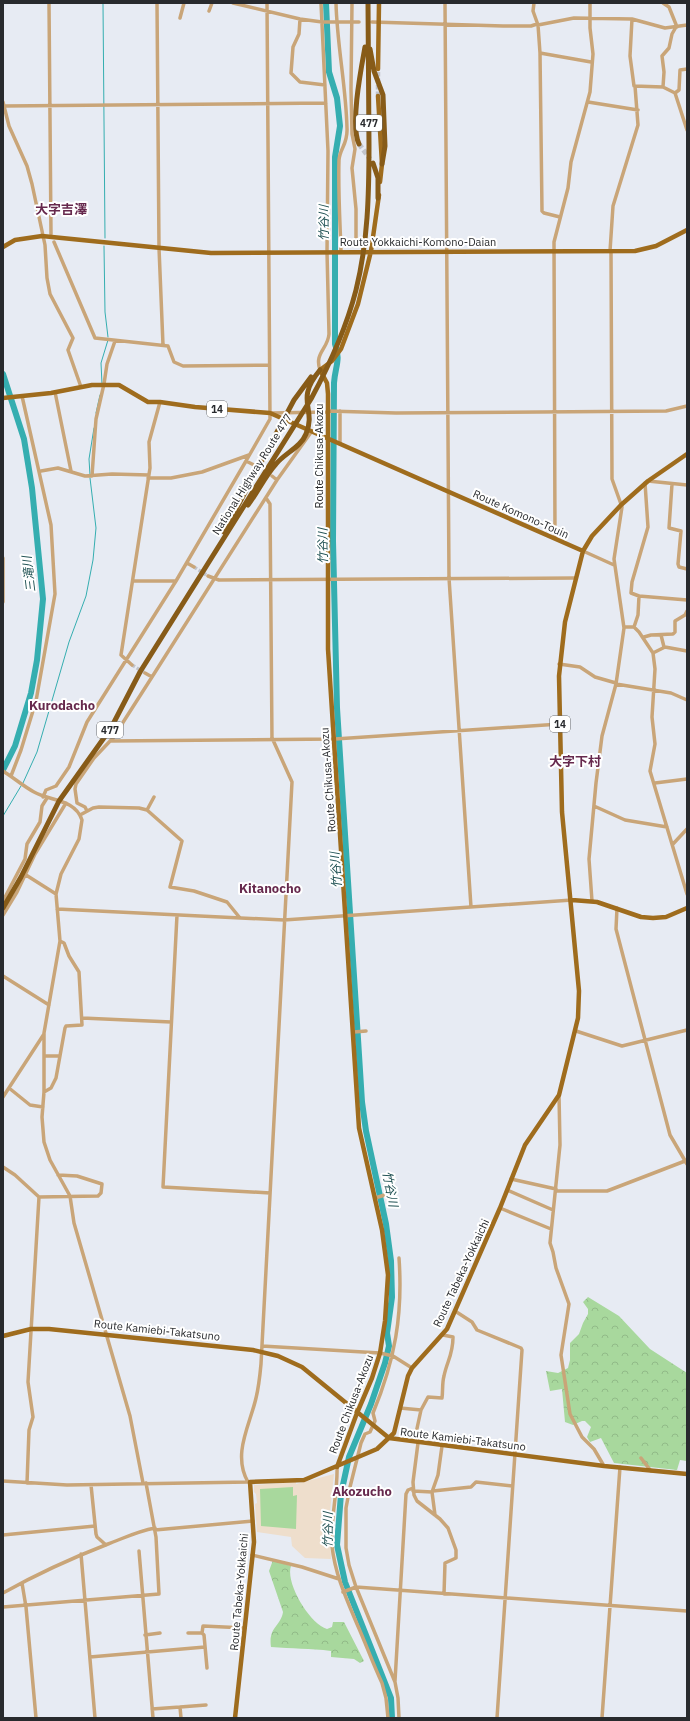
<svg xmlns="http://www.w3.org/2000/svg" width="690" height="1721" viewBox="0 0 690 1721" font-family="'IBM Plex Sans','Noto Sans JP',sans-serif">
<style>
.education{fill:#eedecc}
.forest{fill:url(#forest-crowns)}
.pitch{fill:#a8d89d}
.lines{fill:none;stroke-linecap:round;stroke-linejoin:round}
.stream{stroke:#35aeb0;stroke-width:1}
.river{stroke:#35aeb0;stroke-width:6}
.minor-tunnel{stroke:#c1c4cb;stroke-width:3.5;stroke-dasharray:3.5 2;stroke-linecap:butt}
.major-tunnel{stroke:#c1c4cb;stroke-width:4.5;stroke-dasharray:4.5 2;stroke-linecap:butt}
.highway-tunnel{stroke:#c1c4cb;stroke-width:5;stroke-dasharray:5 2.5;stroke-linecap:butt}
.minor{stroke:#c9a578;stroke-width:3.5}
.major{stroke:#9f6c1d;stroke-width:4.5}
.highway{stroke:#875b18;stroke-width:5}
.labels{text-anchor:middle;stroke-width:4;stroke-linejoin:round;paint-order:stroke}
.shield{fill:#fff;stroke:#686a6c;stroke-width:1}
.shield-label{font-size:10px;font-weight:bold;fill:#282a2d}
.street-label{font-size:11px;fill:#282a2d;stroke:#fff}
.water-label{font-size:12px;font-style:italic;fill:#225355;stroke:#fff}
.quarter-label{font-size:13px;font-weight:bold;fill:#66294d;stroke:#fff}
</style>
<defs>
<pattern id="forest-crowns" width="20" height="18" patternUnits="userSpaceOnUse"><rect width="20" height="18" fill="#a8d89d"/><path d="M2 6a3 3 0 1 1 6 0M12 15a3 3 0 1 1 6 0" fill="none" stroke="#91ba88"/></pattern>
</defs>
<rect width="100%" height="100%" fill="#e7ebf3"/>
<path class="education" d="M334,1474L329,1521L331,1559L305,1558L292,1546L291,1537L257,1532L255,1504L257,1503L256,1494L254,1492V1485L296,1482V1484Z"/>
<path class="forest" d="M588,1297L619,1316L650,1349L687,1373V1461L680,1460L677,1470L614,1463L601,1438L590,1442L587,1437L591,1427L585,1421H582L573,1425L565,1422L562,1389L550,1391L546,1371L558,1373L568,1368L570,1360V1343L579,1334L583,1323L588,1314V1309L583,1302Z
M273,1560L291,1566C285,1583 310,1624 327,1629L332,1627L333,1622H344L364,1661L360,1663L354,1659L331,1657V1651C310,1648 292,1649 271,1647C268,1627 281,1626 283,1612L269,1571Z"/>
<path class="pitch" d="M293,1487V1496L297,1495L296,1529L261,1526L260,1489Z"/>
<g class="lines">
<path class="stream" d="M103,3L105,238
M104,246L105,312L108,337
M102,384L101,363L108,340
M96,413L100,395
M90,475L89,459L94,428
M23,783L37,752L69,642L86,596L93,560L96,528L90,478
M3,816L21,786"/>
<path class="river" d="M326,3L329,72L337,98L340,126L335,157V344C341,360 335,367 334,383L333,541L337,708L362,1102L366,1131L386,1224L391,1261L392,1297L387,1333L389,1346L385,1363L371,1404L349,1457L341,1494L337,1545L345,1582L391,1698L392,1718
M3,374L24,439L32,488L43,599L37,660L31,693L15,746L3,770"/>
<path class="minor-tunnel" d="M194,567L208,576
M132,665L145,673"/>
<path class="major-tunnel" d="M378,96V69"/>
<path class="highway-tunnel" d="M359,144L370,159"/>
<path class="minor" d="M49,3L51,234
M157,3L159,248L163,345
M233,3L300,19L322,22H359
M336,3C337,45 346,86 347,128C348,144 340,148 339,160C338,190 340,221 341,251
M352,3L351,89L352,134L355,149L352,168L356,209V242
M445,3L449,578L471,907
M534,3L533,11L538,25L540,53L542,211L544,213L560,217
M663,3L669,7L677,27
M209,11L212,3
M180,18L184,3
M300,19L299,34L293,47L291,73L300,82L325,85
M632,19L630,56L634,86L663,87L675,93L687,130
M372,22L503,26H531L537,24
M538,25L574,18L632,19L665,28L687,25
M540,53L591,62
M663,87L664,72L662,56L669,48L672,34L676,27
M675,93L679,90L680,70L687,69
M3,102L9,126L27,166L32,184L45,245L47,278L50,294L73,338L68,350L81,387
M588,102L638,110
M4,106L326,103
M54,242L95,338L168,346L174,362L183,366L269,365
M610,251L613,206L638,125L635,86
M320,370C314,353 328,349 329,334L327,252L328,151L321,3
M55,392L71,471
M328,411L396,413L666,411L687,406
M340,411V444
M271,413L328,412
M254,465L246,461L270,419L267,3
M41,471L58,468L85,476L112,474L149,475
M92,476L96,419L104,384L107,364L115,341
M148,478H171L202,472L249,455
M277,480L312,431
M648,481L687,485
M672,484L669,528L681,531L678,564L679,567L687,569
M266,498L270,504L272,740
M555,538L554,242L568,188L571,162L590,92L593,54L590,28V3
M583,551L614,565
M187,563L194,567
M208,576L219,580L575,578
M133,581H176L246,461
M639,596L687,600
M3,602V558
M624,627H634L639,632L653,653L655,669L652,717L655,744L650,771L687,894
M634,627L638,615L639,596L631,593L632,582L648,527L645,483
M661,635L664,647
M644,637L651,635L673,634L675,632V621L685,615L687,611
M653,653L665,647L687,651
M559,664L580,667L595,677L616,683
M132,665L121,655L150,468L149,442L160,402
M152,677L277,480L272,476
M616,684L671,693L687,700
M110,741L335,739L560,724
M3,771C14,778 23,786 34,792C50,801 75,799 82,820L79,839L61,874L56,894L60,941L44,1033V1092L42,1117L44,1142L50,1160L70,1196L74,1223L130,1416L143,1483
M11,776L21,750L36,701L55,594L51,525L22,396
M655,783L687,779
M43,797L46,790L56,786L69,767L87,722L176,581
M594,806L625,820L667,827
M147,810L154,797
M87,811L85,807L77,803L75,789L76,784L94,758L113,738L152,677L145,673
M80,815L93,808L99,807L139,808L147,810L182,841L170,887L194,891L227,902L240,918
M673,844L687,829
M26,875L56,894
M3,901L25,859L27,844L40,822L42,806L47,798
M592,901L589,859L596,783L602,736L616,684L624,628L614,559L622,507L612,479L611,251
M617,908L616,929L670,1135L687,1164
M57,909L284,920L572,900
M3,915L17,892L35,854L66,803
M177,915L163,1187L270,1193
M3,976L49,1005
M82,1018L171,1022
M576,1031L622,1046L687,1030
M354,1032L366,1031
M44,1056H59
M9,1088L30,1105L43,1107
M44,1092L51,1088L56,1078L65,1028L66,1026L82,1025L79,972L69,956L64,943L60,941
M559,1095L560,1145L550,1243L553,1252L556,1268L569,1304L561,1355L570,1414L582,1437L594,1449L604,1466
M3,1097L44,1034
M3,1167L15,1175L39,1197L98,1196L101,1193L102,1184L77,1176L58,1175
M511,1179L556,1189
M507,1190L553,1210
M556,1191H607L685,1161
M375,1198L388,1194
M500,1208L551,1229
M399,1258C403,1315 395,1360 373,1413L375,1421L370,1432L365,1434L361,1443L350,1487L346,1508V1548L349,1565L356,1587L395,1682L398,1698L399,1718
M455,1311L472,1322L477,1330L521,1348L522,1350L497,1718
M262,1346L380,1353L393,1356L412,1368
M400,1408L421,1410L428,1397L442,1398C443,1391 442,1383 444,1376C447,1361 453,1355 453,1337L443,1335
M421,1410L416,1433L418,1443L413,1482L414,1495L417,1501L440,1519L448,1528L456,1550V1558L445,1563L444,1594
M641,1458L651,1471
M337,1467C338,1493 330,1519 332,1546C335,1574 346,1598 357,1624C366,1644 373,1664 382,1683L386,1698L388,1718
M3,1481L67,1485L249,1482
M248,1482C232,1454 250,1425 256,1398C259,1386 260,1375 261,1364L292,782L273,740
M27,1483L29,1430L33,1417L28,1382L39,1197
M91,1485L96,1534L97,1537L106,1545
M413,1491L432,1492
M433,1491L471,1487L476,1482L512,1486
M435,1515L432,1492L438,1475L442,1446
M155,1530L253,1521
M3,1535L95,1526
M139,1551L153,1718
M81,1554L95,1718
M252,1555L302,1567L339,1579
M22,1583L26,1607L36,1718
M343,1592L356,1587L687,1611
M3,1593C37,1574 72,1558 108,1544C124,1538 138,1531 155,1528
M3,1607L159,1594L156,1537L146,1483
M188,1633H202L203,1626L245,1628
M202,1633L204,1635L207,1668
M145,1635L160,1633
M90,1657L205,1647
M395,1681L406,1494L408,1490L413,1488
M180,1707L206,1705
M152,1709L180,1707L181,1718
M602,1718L620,1467"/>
<path class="major" d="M378,69L379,3
M378,96L382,164L380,182
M3,247L15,240L42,236L211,253L635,251L656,246L687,230
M3,398L51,393L92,385H119L148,402H160L195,407L270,413L583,551
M572,900L597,902L641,917L653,918L666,917L687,908
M3,1336L31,1329H49L253,1350L278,1356L302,1367L389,1438L604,1466L687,1474
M337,1467L357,1413L372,1378L380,1353L385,1321L388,1275L382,1230L359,1128L328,649V394L327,383L320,370L332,361L341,349L358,304L371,251L379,195
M235,1718L254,1542L250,1482L304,1480L377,1449L394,1433L408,1376L412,1368L447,1329L500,1208L525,1145L559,1095L578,1018L579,991L562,812L559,676L565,622L583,551L592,536L621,505L648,481L687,454"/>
<path class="highway" d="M370,49L374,71L383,95L385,146L382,164
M359,144C350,125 361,69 365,47
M373,163L378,178V198
M248,505C258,492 265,476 276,464C285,453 301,447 306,434C317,408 294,401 320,370
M224,532L294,400L311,377
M3,908L21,877L59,801L111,728L140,672L311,399C330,364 346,329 356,290C368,242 369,194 369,145C369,98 368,50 368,3"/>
</g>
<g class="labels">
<g class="shield">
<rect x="356" y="115" width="26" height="16" rx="3"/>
<rect x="207" y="401" width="20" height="16" rx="3"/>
<rect x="550" y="716" width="20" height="16" rx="3"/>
<rect x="97" y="722" width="26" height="16" rx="3"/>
</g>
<g class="shield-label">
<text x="369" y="127">477</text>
<text x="217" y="413">14</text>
<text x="560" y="728">14</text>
<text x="110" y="734">477</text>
</g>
<g class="street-label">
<text x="418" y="246">Route Yokkaichi-Komono-Daian</text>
<text transform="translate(319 456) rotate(-90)" y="4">Route Chikusa-Akozu</text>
<text transform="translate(252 474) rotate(-58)" y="4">National Highway Route 477</text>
<text transform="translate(521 514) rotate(24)" y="4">Route Komono-Touin</text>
<text transform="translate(328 780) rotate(-94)" y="4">Route Chikusa-Akozu</text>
<text transform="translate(461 1273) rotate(-65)" y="4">Route Tabeka-Yokkaichi</text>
<text transform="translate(157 1330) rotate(6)" y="4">Route Kamiebi-Takatsuno</text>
<text transform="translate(351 1404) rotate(-69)" y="4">Route Chikusa-Akozu</text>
<text transform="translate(463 1439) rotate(7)" y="4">Route Kamiebi-Takatsuno</text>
<text transform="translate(239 1592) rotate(-85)" y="4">Route Tabeka-Yokkaichi</text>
</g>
<g class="water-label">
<text transform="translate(324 223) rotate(-90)" y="4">竹谷川</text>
<text transform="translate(323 546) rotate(-91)" y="4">竹谷川</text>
<text transform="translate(29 574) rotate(-97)" y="4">三滝川</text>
<text transform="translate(336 870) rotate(-94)" y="4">竹谷川</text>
<text transform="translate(390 1189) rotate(79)" y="4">竹谷川</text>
<text transform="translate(328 1530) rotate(-89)" y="4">竹谷川</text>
</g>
<g class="quarter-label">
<text x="61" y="214">大字吉澤</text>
<text x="62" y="710">Kurodacho</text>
<text x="575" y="766">大字下村</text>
<text x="270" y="893">Kitanocho</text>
<text x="362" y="1496">Akozucho</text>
</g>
</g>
<rect width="690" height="1721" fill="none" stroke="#282a2d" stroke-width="8"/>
</svg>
